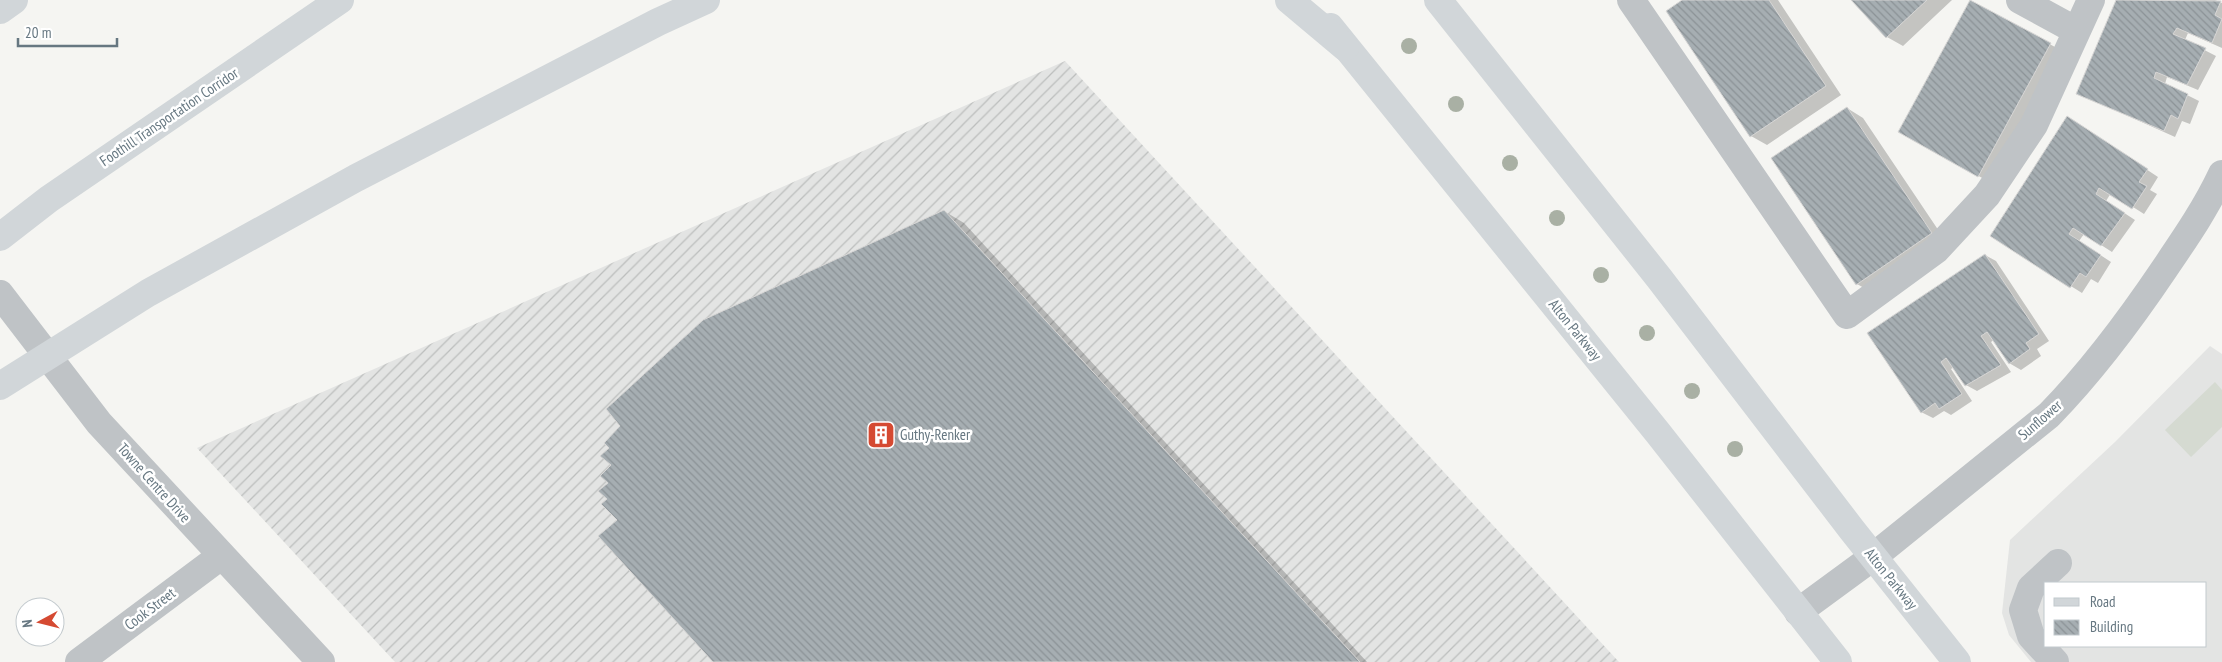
<svg xmlns="http://www.w3.org/2000/svg" width="2222" height="662" viewBox="0 0 2222 662" font-family="'PT Sans Narrow',sans-serif">
<style>
.built{fill:#e3e4e3;fill-rule:evenodd}
.industrial{fill:url(#industrial-furrows)}
.pitch{fill:#d5dad1}
.shadow{fill:#0003}
.building{fill:url(#building-back-hatch);stroke:#d7d6d5}
.lines{fill:none;stroke-linecap:round;stroke-linejoin:round}
.minor{stroke:#bfc3c6;stroke-width:28}
.major{stroke:#d1d6d9;stroke-width:28}
.highway{stroke:#d1d6d9;stroke-width:28}
.tree{fill:#a9b0a4}
.labels{text-anchor:middle;stroke-width:5;stroke-linejoin:round;paint-order:stroke}
.street-label{font-size:15px;fill:#667781;stroke:#fff}
.poi-label{font-size:15px;fill:#667781;stroke:#fff;text-anchor:start}
</style>
<defs>
<pattern id="industrial-furrows" width="10" height="10" patternUnits="userSpaceOnUse" patternTransform="scale(1.25)"><rect width="10" height="10" fill="#e3e4e3"/><path d="M-1 1l2-2M0 10L10 0M9 11l2-2" fill="none" stroke="#bcbebd"/></pattern>
<pattern id="building-back-hatch" width="6" height="6" patternUnits="userSpaceOnUse" patternTransform="scale(1.25)"><rect width="6" height="6" fill="#a6aeb2"/><path d="M-1 5l2 2M0 0l6 6M5-1l2 2" fill="none" stroke="#8b9296"/></pattern>
</defs>
<rect width="100%" height="100%" fill="#f5f5f2"/>
<path class="built" d="M2210,346L2222,354V662H2031L2009,635L2002,613L2010,540L2115,442ZM2046,583H2206V646H2046Z"/>
<path class="industrial" d="M1065,61L1619,662H395L197,448Z"/>
<path class="pitch" d="M2215,382L2222,390V427L2191,457L2165,430Z"/>
<path class="shadow" d="M1684,0H1778L1841,95L1767,145L1751,136Z
M1852,0H1952L1903,46L1887,37Z
M2118,0H2215L2222,3V48L2188,33L2185,40L2216,56L2198,90L2167,77L2165,84L2199,101L2190,124L2182,121L2175,137L2077,93Z
M1971,1L2066,53L1995,185L1915,141Z
M1847,108L1863,118L1947,243L1873,293L1857,284Z
M2078,124L2158,177L2150,190L2157,194L2144,214L2111,193L2106,201L2135,220L2112,252L2084,234L2079,241L2111,262L2098,283L2091,279L2082,293L1991,236Z
M944,211L964,223L1367,662H715L619,520Z
M1985,255L1996,261L2049,341L2037,349L2041,356L2021,370L2009,363L1994,340L1991,342L2011,372L1977,391L1966,385L1954,367L1951,369L1972,401L1951,415L1944,411L1933,418L1921,412L1869,334Z"/>
<path class="building" d="M1682,0H1769L1826,86L1750,137L1666,11Z
M1851,0H1927L1886,38Z
M1970,0L2051,43L1978,177L1898,132Z
M2116,0L2221,1L2215,15L2222,19L2212,43L2177,28L2173,34L2206,48L2187,85L2156,72L2154,78L2188,94L2178,119L2171,115L2164,131L2076,94Z
M1847,107L1932,233L1856,285L1771,158Z
M2067,116L2148,169L2139,182L2147,186L2132,209L2099,188L2096,194L2125,213L2101,246L2073,228L2069,234L2101,255L2086,277L2080,273L2070,288L1990,236Z
M944,210L954,221L1360,662H713L598,536L617,520L601,504L607,499L598,491L608,483L600,476L611,465L600,456L609,448L604,443L620,426L606,409L703,320Z
M1985,254L2039,334L2026,343L2030,349L2009,364L1987,332L1981,336L2001,365L1965,386L1946,358L1941,362L1962,394L1939,409L1935,403L1921,413L1867,333Z"/>
<g class="lines">
<path class="minor" d="M1631,0L1847,315L1936,250L1987,195L2034,125L2091,0
M2020,0L2075,30
M0,294L99,423L321,662
M1798,612L1873,557L2049,415C2093,370 2130,320 2165,268C2186,237 2206,208 2222,174
M79,662L221,556
M2055,662L2031,636L2023,610L2031,588L2058,563"/>
<path class="major" d="M1438,0L1659,278L1852,530L1957,662
M1330,27L1658,433L1838,662"/>
<path class="highway" d="M1289,0L1345,47
M0,10L14,0
M0,237L49,199L340,0
M0,386L148,293L356,178L658,22L706,0"/>
</g>
<g class="tree">
<circle cx="1409" cy="46" r="8"/>
<circle cx="1456" cy="104" r="8"/>
<circle cx="1510" cy="163" r="8"/>
<circle cx="1557" cy="218" r="8"/>
<circle cx="1601" cy="275" r="8"/>
<circle cx="1647" cy="333" r="8"/>
<circle cx="1692" cy="391" r="8"/>
<circle cx="1735" cy="449" r="8"/>
</g>
<defs>
<symbol id="building-square" viewBox="-11 -11 22 22"><rect x="-9" y="-9" width="18" height="18" rx="4" fill="#d54a32" stroke="#fff"/><path d="M-4-6H4V6H1V3H-1V6H-4ZM-2.5-4.3h1.7v1.8h-1.7ZM.8-4.3h1.7v1.8H.8ZM-2.5-1h1.7V.8h-1.7ZM.8-1h1.7V.8H.8Z" fill="#fff"/></symbol>
</defs>
<g fill-rule="evenodd">
<use href="#building-square" x="865" y="419" width="32" height="32"/>
</g>
<g class="labels">
<g class="street-label">
<text transform="translate(169 117) rotate(-34)" y="5">Foothill Transportation Corridor</text>
<text transform="translate(1575 330) rotate(51)" y="5">Alton Parkway</text>
<text transform="translate(2040 420) rotate(-41)" y="5">Sunflower</text>
<text transform="translate(154 483) rotate(48)" y="5">Towne Centre Drive</text>
<text transform="translate(1891 579) rotate(51)" y="5">Alton Parkway</text>
<text transform="translate(150 609) rotate(-37)" y="5">Cook Street</text>
</g>
<g class="poi-label">
<text x="900" y="440">Guthy-Renker</text>
</g>
</g>
<rect x="2044" y="582" width="162" height="65" fill="#ffffff" stroke="#c2c9cd"/>
<rect x="2054" y="598" width="25" height="8" fill="#d1d6d9" stroke="#c2c9cd"/>
<text x="2090" y="607" font-size="15" fill="#667781">Road</text>
<rect x="2054" y="620" width="25" height="15" fill="url(#building-back-hatch)" stroke="#c2c9cd"/>
<text x="2090" y="632" font-size="15" fill="#667781">Building</text>
<g transform="translate(40 622) rotate(263)"><circle r="24" fill="#ffffff" stroke="#c2c9cd"/>
<path d="M0-4L9 19L0 12L-9 19Z" fill="#d54a32"/>
<text y="-8" font-size="14" font-weight="bold" text-anchor="middle" fill="#667781">N</text>
</g>
<path d="M18 38v8h99v-8" fill="none" stroke="#667781" stroke-width="2.5"/>
<text x="25" y="38" font-size="15" fill="#667781" stroke="#ffffff" stroke-width="4" paint-order="stroke">20 m</text>
</svg>
